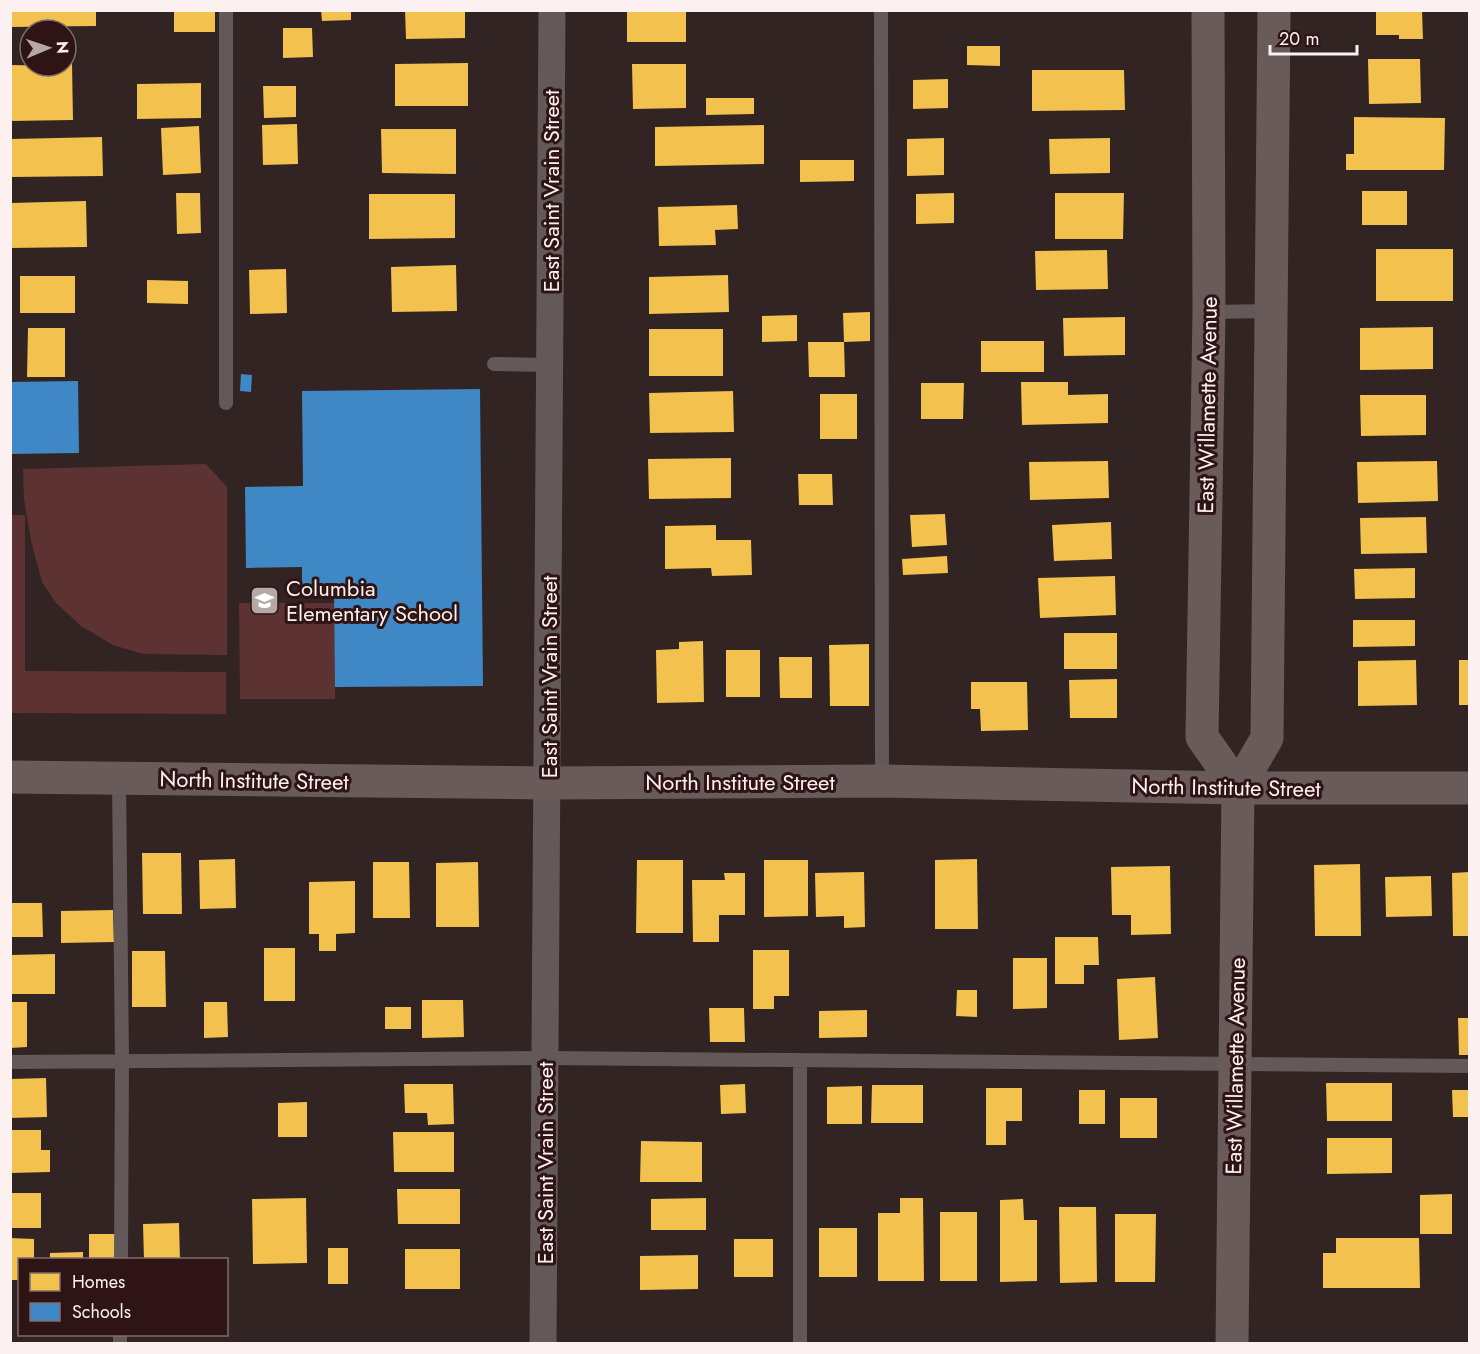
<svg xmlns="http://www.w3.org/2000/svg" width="1480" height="1354" viewBox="0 0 1480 1354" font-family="Jost,sans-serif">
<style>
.green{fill:#5c3232}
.homes{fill:#f2c14e}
.schools{fill:#3f88c5}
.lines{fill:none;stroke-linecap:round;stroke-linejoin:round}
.lane{stroke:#645959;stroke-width:14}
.street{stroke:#645959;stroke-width:27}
.secondary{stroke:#685b5a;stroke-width:33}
.labels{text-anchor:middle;stroke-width:6;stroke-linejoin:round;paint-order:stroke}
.street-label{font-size:22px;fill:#fcf1f0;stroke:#2e1414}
.poi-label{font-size:22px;fill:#fcf1f0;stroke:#2e1414;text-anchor:start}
</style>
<rect width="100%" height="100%" fill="#322423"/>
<path class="green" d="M206,464L227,487V655L143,654L113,645L81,626L56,603L42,582L31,541L24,499L23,469Z
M11,515H25V671L226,672V714L11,713Z
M239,603H335V699H240Z"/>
<path class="homes" d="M12,10H96V26L12,27Z
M174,10H215V32H174Z
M321,10H351V20L322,21Z
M405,10H465V38L406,39Z
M627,10H686V42H627Z
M1376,10H1422L1423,39H1399V35H1376Z
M283,28H312L313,57L283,58Z
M967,46H1000V66L967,65Z
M1368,59H1420L1421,103L1369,104Z
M468,63V106H395V64Z
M66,64H72L73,120L10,121V65L66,66Z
M632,64H686V108L633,109Z
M1032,70H1124L1125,110L1032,111Z
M948,79V108L913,109V80Z
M201,83V118L137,119V84Z
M263,86H296V117L264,118Z
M706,98H754V114L706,115Z
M1354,117L1445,118L1444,170H1346V154H1354Z
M297,124L298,164L263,165L262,125Z
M764,125V164L655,166V127Z
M199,126L201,173L163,175L161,128Z
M381,129H456V174L382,173Z
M102,137L103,176L12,177L11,139Z
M944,138V175L907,176V139Z
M1110,138V173L1050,174L1049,139Z
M800,160H854V181L800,182Z
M1362,191H1407V225H1362Z
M176,193H200L201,233L177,234Z
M954,193V223L916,224V194Z
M1055,193H1124L1123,239H1055Z
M369,194H455V238L369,239Z
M86,201L87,247L10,248V203Z
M737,205L738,229L715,230L716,245L659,246L658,207Z
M1376,249H1453V301H1376Z
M1107,250L1108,289L1036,290L1035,251Z
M456,265L457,311L392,312L391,267Z
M286,269L287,313L250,314L249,270Z
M728,275L729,312L649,314V277Z
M20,276H75V313H20Z
M147,280L188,281V304L147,303Z
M870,312V341L844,342L845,377H809L808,342H844L843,313Z
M797,315V341L762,342V316Z
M1125,317V355L1064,356L1063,318Z
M1433,327V369L1360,370V328Z
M28,328H65V377H27Z
M649,329H723V376H649Z
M981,341H1044V372H981Z
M1021,382H1068V395L1108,394V423L1022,425Z
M921,383H964L963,419H921Z
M733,391L734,432L650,433L649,393Z
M820,394H857V439H820Z
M1360,395H1426V435L1361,436Z
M731,458V498L649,499L648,459Z
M1108,461L1109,498L1030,500L1029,462Z
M1437,461L1438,501L1358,503L1357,462Z
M798,474H832L833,505H799Z
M945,514L947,545L912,547L910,515Z
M1426,517L1427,553L1361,554L1360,518Z
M1111,522L1112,559L1054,561L1052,525Z
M716,525V540H751L752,575L712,576L711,568L665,569V526Z
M947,556L948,573L903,575L902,559Z
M1415,568V598L1355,599L1354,569Z
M1115,576L1116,615L1040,618L1038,578Z
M1353,620H1415V646L1353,647Z
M1064,633H1117V669H1064Z
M703,641L704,702L657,703L656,650L679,649V642Z
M869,644V706H830L829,645Z
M726,650H760V697H726Z
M779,657H812V698H780Z
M1416,660L1417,705L1358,706V661Z
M1459,660H1470V705H1459Z
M1117,679V718H1070L1069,680Z
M971,682H1027L1028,730L981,731L980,709H971Z
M142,853H181L182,914H143Z
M235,859L236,908L200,909L199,860Z
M977,859L978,929H935V860Z
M637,860H683V933H636Z
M764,860H808V916L764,917Z
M373,862H409L410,918H373Z
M478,862L479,927H436V863Z
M1360,864L1361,936H1315L1314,865Z
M1170,866L1171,934L1131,935V915H1112L1111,867Z
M864,872L865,927L844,928V916L816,917L815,873Z
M1470,872V936H1453L1452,873Z
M724,873H745V915H719V942H693L692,880H725Z
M1431,876L1432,916L1386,917L1385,877Z
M355,881V933L336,934V951H319V934H309V882Z
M10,903H42L43,937H10Z
M113,910L114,942L61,943V911Z
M1055,937H1098L1099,965H1084V984H1055Z
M264,948H295V1001H264Z
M753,950H789V996H774V1009H753Z
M132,951H165L166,1007H132Z
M55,954V994H10V955Z
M1013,958H1047V1008L1013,1009Z
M1155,977L1158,1038L1119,1040L1117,979Z
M957,990H977V1017L956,1016Z
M422,1000H463L464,1037L422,1038Z
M10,1002H27V1047L10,1048Z
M204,1002H227L228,1037L204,1038Z
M385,1007H411V1029H385Z
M709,1008H744L745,1042H710Z
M867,1010V1037L819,1038V1011Z
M1458,1018H1470V1055H1459Z
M46,1078L47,1117L10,1118V1079Z
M1326,1083H1392V1121H1327Z
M404,1084H453L454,1124L428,1125L427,1113H405Z
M745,1084L746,1113L721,1114L720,1085Z
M872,1085H923V1123H871Z
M862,1086V1124H827V1087Z
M986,1088H1022V1121H1006V1145H986Z
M1079,1090H1105V1124H1079Z
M1452,1090H1470V1117H1453Z
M1120,1098H1157V1138H1120Z
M307,1102V1137H278V1103Z
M10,1130H41V1150H50V1172L10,1173Z
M393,1132H454V1172H394Z
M1327,1138H1392V1173L1327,1174Z
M641,1141L702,1142V1182H640Z
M397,1189H460V1224H398Z
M10,1193H41V1228H10Z
M1452,1194V1234H1420V1195Z
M306,1198L307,1263L253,1264L252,1199Z
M706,1198V1230H651V1199Z
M900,1198H923L924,1281H878V1213H900Z
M1023,1199L1024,1220H1037V1281L1000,1282V1200Z
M1059,1207H1096L1097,1282L1060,1283Z
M940,1212H977V1281H940Z
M1115,1214H1156L1155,1282H1115Z
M179,1223L180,1260H144L143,1224Z
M819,1228H857V1277H819Z
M89,1234H115V1260H89Z
M10,1238L34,1239V1260H20V1280H10Z
M1336,1238H1419L1420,1288H1323V1253H1336Z
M734,1239H773V1277H734Z
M328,1248H348V1284H328Z
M405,1249H460V1289H405Z
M83,1252V1260H50V1253Z
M698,1255V1289L640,1290V1256Z"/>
<path class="schools" d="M241,374L252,375L251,392L240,391Z
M78,381L79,453L10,454V382Z
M480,389L483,686L335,687L334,586H302V567L246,568L245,487L303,486L302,391Z"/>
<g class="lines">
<path class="lane" d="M226,10V403
M881,10L882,781
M1209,312L1272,311
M494,364L551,365
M119,779L122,1061L121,1260
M10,1062L546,1058L1470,1066
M120,1344V1334
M800,1344V1060"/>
<path class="street" d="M543,1344L552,10"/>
<path class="secondary" d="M1208,10L1209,312L1202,737L1238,788
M10,777L548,783L882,781L1238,788H1470
M1232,1344L1238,788L1267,738L1274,10"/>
</g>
<defs>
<symbol id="school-square" viewBox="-11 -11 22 22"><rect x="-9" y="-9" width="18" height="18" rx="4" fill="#b5a9a8" stroke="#2e1414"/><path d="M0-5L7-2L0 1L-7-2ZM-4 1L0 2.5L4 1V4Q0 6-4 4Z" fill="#fff"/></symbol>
</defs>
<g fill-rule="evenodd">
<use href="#school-square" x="248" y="584" width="33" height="33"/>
</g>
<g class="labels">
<g class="street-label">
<text transform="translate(551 191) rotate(-90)" y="8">East Saint Vrain Street</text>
<text transform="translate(1207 405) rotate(-89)" y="8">East Willamette Avenue</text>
<text transform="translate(549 677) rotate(-90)" y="8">East Saint Vrain Street</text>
<text transform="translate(254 780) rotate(1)" y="8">North Institute Street</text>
<text x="740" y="790">North Institute Street</text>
<text transform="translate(1226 787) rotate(1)" y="8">North Institute Street</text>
<text transform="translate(1235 1066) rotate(-89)" y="8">East Willamette Avenue</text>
<text transform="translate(545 1163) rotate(-90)" y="8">East Saint Vrain Street</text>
</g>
<g class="poi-label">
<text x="286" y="596">Columbia<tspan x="286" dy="25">Elementary School</tspan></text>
</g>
</g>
<rect width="1480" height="1354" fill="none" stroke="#fcf1f0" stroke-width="24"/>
<rect x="18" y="1258" width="210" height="78" fill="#2e1414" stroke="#806c6c" stroke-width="1.5"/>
<rect x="30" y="1273" width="30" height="18" fill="#f2c14e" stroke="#806c6c" stroke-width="1.5"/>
<text x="72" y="1288" font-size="18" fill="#fcf1f0">Homes</text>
<rect x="30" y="1303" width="30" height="18" fill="#3f88c5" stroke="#806c6c" stroke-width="1.5"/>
<text x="72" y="1318" font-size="18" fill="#fcf1f0">Schools</text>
<g transform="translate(48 48) rotate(88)"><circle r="28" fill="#2e1414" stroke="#806c6c" stroke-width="1.5"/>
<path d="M0-4.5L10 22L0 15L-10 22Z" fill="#b5a9a8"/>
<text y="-9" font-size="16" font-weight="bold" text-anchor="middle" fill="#fcf1f0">N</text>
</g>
<path d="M1270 45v9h87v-9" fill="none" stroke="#fcf1f0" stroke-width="3"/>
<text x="1279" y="45" font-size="18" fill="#fcf1f0" stroke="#2e1414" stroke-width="4.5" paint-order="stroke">20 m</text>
</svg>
